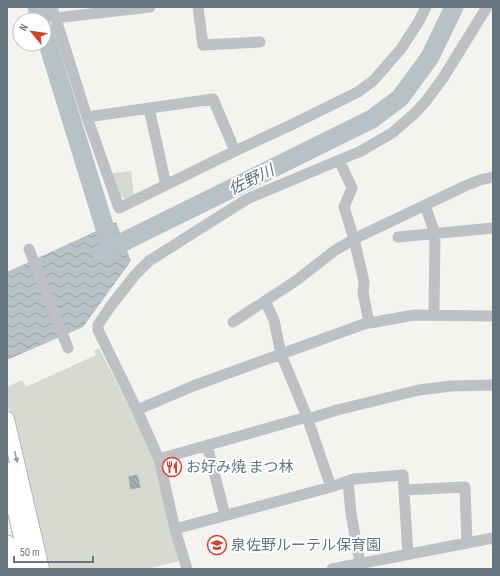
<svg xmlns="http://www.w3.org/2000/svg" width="500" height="576" viewBox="0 0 500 576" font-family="'Sofia Sans Condensed','Noto Sans JP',sans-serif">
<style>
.green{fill:#d6dad1}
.water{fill:url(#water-waves)}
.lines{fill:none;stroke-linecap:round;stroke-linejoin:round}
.river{stroke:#b6c2c5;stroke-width:19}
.building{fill:url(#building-back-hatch);stroke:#d5d5d3}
.major-casing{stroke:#b1b5b8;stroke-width:16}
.highway-casing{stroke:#b0b4b6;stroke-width:19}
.minor{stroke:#bdc1c4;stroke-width:11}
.major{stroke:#fff;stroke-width:14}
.highway{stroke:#fff;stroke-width:17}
.oneway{fill:#939fa5}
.labels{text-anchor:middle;stroke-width:4;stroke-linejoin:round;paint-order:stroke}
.poi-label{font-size:15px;fill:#65767f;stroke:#fff;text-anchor:start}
.water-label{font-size:16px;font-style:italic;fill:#60787c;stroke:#fff}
</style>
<defs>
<pattern id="water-waves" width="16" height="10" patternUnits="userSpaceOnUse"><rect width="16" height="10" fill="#b6c2c5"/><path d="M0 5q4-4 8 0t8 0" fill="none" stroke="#98a2a5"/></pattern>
<pattern id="building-back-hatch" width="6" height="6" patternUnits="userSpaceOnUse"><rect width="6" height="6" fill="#a5adb1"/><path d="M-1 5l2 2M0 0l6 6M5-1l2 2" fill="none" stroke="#8a9195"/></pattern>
</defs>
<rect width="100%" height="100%" fill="#f4f3f0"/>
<path class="green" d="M131,171L134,196L127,200L120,196L114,181L113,173Z
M99,348L152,451L180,561L146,569H139V568L136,569H48L7,402V387L22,380L26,387L96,355L94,351Z"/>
<path class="water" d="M116,222L131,261L83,327L7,360V272Z"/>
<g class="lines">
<path class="river" d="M37,7L41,20
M44,31L111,248
M101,253L111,248L372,119L400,98L430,57L454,7"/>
</g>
<path class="building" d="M138,474L141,488L130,490L128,476Z"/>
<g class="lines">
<defs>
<path id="major" d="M7,419L42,569"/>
<path id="highway" d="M7,471L30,569
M7,544L13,569"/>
</defs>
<use href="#major" class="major-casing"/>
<use href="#highway" class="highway-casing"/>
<path class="minor" d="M52,7L87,117L119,208L235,151L213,99L87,117
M198,7L203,45L260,42
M55,18L150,7
M149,108L166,185
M235,151L291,125L358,92L373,81L401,49L419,21L426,7
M339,160L352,188L344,207L354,239L364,282L363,292L369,323
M425,205L435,234L434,315
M398,237L493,228
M29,249L68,348
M265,301L274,320L281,354L307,417L331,487
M233,322L297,280L334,251L354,239L465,186L480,180L493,177
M137,410L193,386L364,324L414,315L493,316
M308,419L337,410L419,390L451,386L493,385
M207,445L225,515
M159,459L307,417
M348,481L351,514L360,563
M404,490L465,487L467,543
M175,529L331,487L354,479L403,475L408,554
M187,569L175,529L159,459L137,410L98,330V325L110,307L135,275L149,261L247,199L361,151L392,133L414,114L426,101L443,78L487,7
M332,569L493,538"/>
<use href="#major" class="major"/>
<use href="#highway" class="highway"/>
</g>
<defs><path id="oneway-solid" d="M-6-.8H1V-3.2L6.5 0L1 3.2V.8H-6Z"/></defs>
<use class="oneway" href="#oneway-solid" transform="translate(16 457) rotate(77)"/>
<defs>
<symbol id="restaurant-ring" viewBox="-11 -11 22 22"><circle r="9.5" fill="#fff" stroke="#d5422e" stroke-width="1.5"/><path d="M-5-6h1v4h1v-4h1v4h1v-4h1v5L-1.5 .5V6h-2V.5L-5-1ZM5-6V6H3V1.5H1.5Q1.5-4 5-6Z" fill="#d5422e"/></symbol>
<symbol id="school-ring" viewBox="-11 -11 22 22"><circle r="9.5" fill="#fff" stroke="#d5422e" stroke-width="1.5"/><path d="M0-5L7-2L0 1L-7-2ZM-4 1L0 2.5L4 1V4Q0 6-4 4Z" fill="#d5422e"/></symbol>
</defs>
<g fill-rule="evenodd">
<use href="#restaurant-ring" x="161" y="456" width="22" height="22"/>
<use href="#school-ring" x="206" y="534" width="22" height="22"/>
</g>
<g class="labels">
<g class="poi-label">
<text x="186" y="472">お好み焼 まつ林</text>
<text x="231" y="550">泉佐野ルーテル保育園</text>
</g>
<g class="water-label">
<text transform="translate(251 179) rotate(-26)" y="6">佐野川</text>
</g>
</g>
<rect width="500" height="576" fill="none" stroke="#65767f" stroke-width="16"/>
<g transform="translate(32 32) rotate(299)"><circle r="19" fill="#ffffff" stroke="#c1c8cc"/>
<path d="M0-3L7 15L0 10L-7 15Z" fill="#d5422e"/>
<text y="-6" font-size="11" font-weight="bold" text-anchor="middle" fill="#65767f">N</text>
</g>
<path d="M14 556v6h79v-6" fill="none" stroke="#65767f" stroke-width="2"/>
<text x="20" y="556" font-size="12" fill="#65767f" stroke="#ffffff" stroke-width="3" paint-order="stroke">50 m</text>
</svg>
